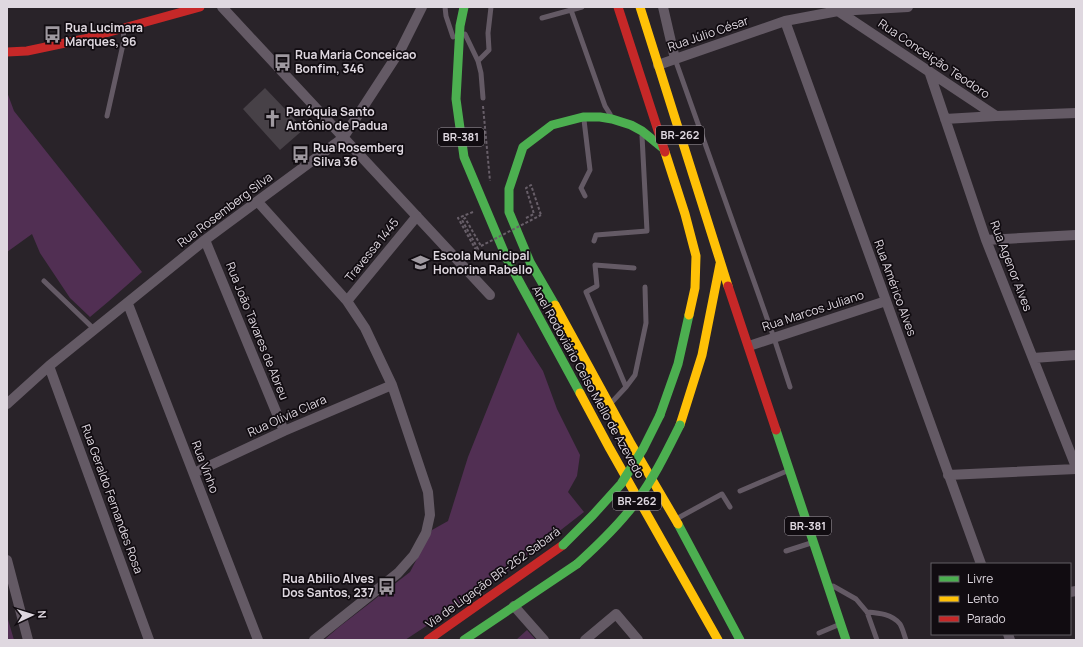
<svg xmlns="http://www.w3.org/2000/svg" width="1083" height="647" viewBox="0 0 1083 647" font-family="Manrope,sans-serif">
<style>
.green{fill:#512f53}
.building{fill:#474147}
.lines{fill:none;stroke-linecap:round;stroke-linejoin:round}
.path{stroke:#685f69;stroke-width:2;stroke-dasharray:3 2;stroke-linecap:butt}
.lane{stroke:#645a65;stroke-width:5}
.street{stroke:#645a65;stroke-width:10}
.fast{stroke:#4caf50;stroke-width:9}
.slow{stroke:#ffc107;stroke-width:9}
.jam{stroke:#c62828;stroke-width:9}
.path-bridge{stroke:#685f69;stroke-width:2;stroke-dasharray:3 2;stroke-linecap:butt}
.fast-bridge{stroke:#4caf50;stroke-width:9}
.labels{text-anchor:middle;stroke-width:3.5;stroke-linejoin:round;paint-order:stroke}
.shield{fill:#110c11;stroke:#a19ba2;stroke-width:1}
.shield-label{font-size:11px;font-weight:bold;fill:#dfd8e0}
.poi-label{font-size:12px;font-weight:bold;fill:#dfd8e0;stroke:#110c11;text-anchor:start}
.street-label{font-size:12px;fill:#dfd8e0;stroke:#110c11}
</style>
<rect width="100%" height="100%" fill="#292329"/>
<path class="green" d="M7,92L14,111L142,272L109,301L90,317L70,298L40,253L32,234L7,252Z
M518,332L543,371L557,409L580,455L577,476L568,492L584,512L495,581L405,640H324L339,627L410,572L432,530L448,521L468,457Z
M7,616L14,640H7Z
M527,630L536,640H516Z"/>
<path class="building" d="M265,88L304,129L280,150L243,109Z"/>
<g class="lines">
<path class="path" d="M483,106L490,181
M473,212L458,218L476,250L478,249L462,220L465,218L481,246
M526,218L534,214L526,188L531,185L541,215"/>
<path class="lane" d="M445,7L446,16L453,37
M571,10L605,106L610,114
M542,18L582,7
M465,34L478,61L481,73L483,98
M675,59L774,338L790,387
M478,61L489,50L488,33L491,7
M107,116L124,40L123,29
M584,120L590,170L581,188L585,196
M594,241L596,235L647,231L642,136
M44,281L95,330
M626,387L586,292L597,286L595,265L634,268
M612,402L626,387L635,375L646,323L645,287
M740,491L787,471
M678,518L722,494L730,507
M786,551L811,543
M833,586L856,599L867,612L877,640
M867,612C879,613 892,614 900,624C903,629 904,635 906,640
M819,633L838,625"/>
<path class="street" d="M222,7L490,295
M663,7L675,59
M838,11L996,116L1076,113
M785,21L981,564
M658,65L785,21L838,11L908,7
M929,71L986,240L1076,467
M945,119L996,116
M258,202L347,301L365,328L392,385L428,492L430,515L426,533L414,555L398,573L314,640
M205,240L284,431
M986,240L1076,235
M347,301L417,216
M128,304L258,640
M749,346L886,301
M1033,358L1076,355
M49,366L149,640
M7,404L49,366L205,240L343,138L401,49L422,7
M194,473L284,431L392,385
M948,475L1076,469
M7,560L28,640
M1070,592L1076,591
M514,606L544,640
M1008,634L1010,640
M585,640L616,614L638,640"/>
<path class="fast" d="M464,7L460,26L456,99L464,157L507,259L580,393
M555,305L530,262L509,212V189L523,147L552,125L583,117H600L612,119L631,125L642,131L664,149
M660,415L678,364L689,315
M776,430L846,640
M678,524L740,640
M464,640L577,564"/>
<path class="slow" d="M640,7L728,286
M665,152L685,214L696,256L695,288L689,315
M555,305L630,442L678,524
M580,393L610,449L718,640
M680,425L702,355L720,264"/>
<path class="jam" d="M618,7L665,152
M7,52L27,51L84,39L200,7
M728,286L776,430
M428,640L563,545"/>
<path class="path-bridge" d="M481,246L541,215"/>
<path class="fast-bridge" d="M563,545L593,515L621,484L643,449L660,415
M577,564C598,545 619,525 636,502C654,478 667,451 680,425"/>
</g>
<defs>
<symbol id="bus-bare" viewBox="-9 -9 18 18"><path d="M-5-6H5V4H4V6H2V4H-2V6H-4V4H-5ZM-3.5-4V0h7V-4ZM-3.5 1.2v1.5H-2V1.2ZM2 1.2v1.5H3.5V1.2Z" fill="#9f99a0" stroke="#110c11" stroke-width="2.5" paint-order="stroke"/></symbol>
<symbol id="church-bare" viewBox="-9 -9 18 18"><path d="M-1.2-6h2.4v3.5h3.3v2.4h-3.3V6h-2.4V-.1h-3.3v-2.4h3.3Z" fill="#9f99a0" stroke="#110c11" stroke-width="2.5" paint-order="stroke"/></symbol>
<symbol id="school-bare" viewBox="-9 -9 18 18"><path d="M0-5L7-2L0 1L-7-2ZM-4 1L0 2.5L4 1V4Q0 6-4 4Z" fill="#9f99a0" stroke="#110c11" stroke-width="2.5" paint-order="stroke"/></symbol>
</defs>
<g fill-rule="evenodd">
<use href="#bus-bare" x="40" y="22" width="25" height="25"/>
<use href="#bus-bare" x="270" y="50" width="25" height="25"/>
<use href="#church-bare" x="260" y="106" width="25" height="25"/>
<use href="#bus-bare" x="288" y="142" width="25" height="25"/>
<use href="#school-bare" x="408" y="250" width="25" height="25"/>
<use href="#bus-bare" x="374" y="574" width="25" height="25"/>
</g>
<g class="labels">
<g class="shield">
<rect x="656" y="126" width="48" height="18" rx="3"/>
<rect x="438" y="128" width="46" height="18" rx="3"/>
<rect x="613" y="492" width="48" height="18" rx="3"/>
<rect x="785" y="517" width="46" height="18" rx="3"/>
</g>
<g class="shield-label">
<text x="680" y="139">BR-262</text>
<text x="461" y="141">BR-381</text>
<text x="637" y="505">BR-262</text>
<text x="808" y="530">BR-381</text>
</g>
<g class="poi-label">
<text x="65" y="32">Rua Lucimara<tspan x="65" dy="14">Marques, 96</tspan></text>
<text x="295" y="59">Rua Maria Conceicao<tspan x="295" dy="14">Bonfim, 346</tspan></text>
<text x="286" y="116">Paróquia Santo<tspan x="286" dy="14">Antônio de Padua</tspan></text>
<text x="313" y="152">Rua Rosemberg<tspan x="313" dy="14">Silva 36</tspan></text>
<text x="433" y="260">Escola Municipal<tspan x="433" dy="14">Honorina Rabello</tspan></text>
<text x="374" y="583" text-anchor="end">Rua Abilio Alves<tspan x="374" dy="14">Dos Santos, 237</tspan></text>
</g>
<g class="street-label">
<text transform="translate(708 34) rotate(-19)" y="4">Rua Júlio César</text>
<text transform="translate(934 59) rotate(34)" y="4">Rua Conceição Teodoro</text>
<text transform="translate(225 210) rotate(-37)" y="4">Rua Rosemberg Silva</text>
<text transform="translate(372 250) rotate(-51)" y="4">Travessa 1445</text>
<text transform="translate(1011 266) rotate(69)" y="4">Rua Agenor Alves</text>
<text transform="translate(895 288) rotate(70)" y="4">Rua Américo Alves</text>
<text transform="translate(813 311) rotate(-18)" y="4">Rua Marcos Juliano</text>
<text transform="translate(257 331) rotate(68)" y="4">Rua João Tavares de Abreu</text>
<text transform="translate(588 382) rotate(61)" y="4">Anel Rodoviário Celso Mello de Azevedo</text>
<text transform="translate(287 416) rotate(-24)" y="4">Rua Olívia Clara</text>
<text transform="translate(205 467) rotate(69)" y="4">Rua Vinho</text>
<text transform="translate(112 499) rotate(70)" y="4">Rua Geraldo Fernandes Rosa</text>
<text transform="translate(493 578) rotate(-36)" y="4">Via de Ligação BR-262 Sabará</text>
</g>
</g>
<rect width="1083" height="647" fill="none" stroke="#dfd8e0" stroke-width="16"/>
<rect x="931" y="563" width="140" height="72" fill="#110c11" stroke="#635e64"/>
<rect x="939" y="576" width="20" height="6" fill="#4caf50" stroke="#635e64"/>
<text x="967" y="583" font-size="12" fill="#dfd8e0">Livre</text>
<rect x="939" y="596" width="20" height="6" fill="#ffc107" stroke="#635e64"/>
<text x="967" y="603" font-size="12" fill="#dfd8e0">Lento</text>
<rect x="939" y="616" width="20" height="6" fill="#c62828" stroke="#635e64"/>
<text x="967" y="623" font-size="12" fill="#dfd8e0">Parado</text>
<g transform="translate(32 615) rotate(86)" stroke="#110c11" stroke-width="3" paint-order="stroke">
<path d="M0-3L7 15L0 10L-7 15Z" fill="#dfd8e0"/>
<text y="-6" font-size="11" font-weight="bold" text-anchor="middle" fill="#dfd8e0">N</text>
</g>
</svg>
